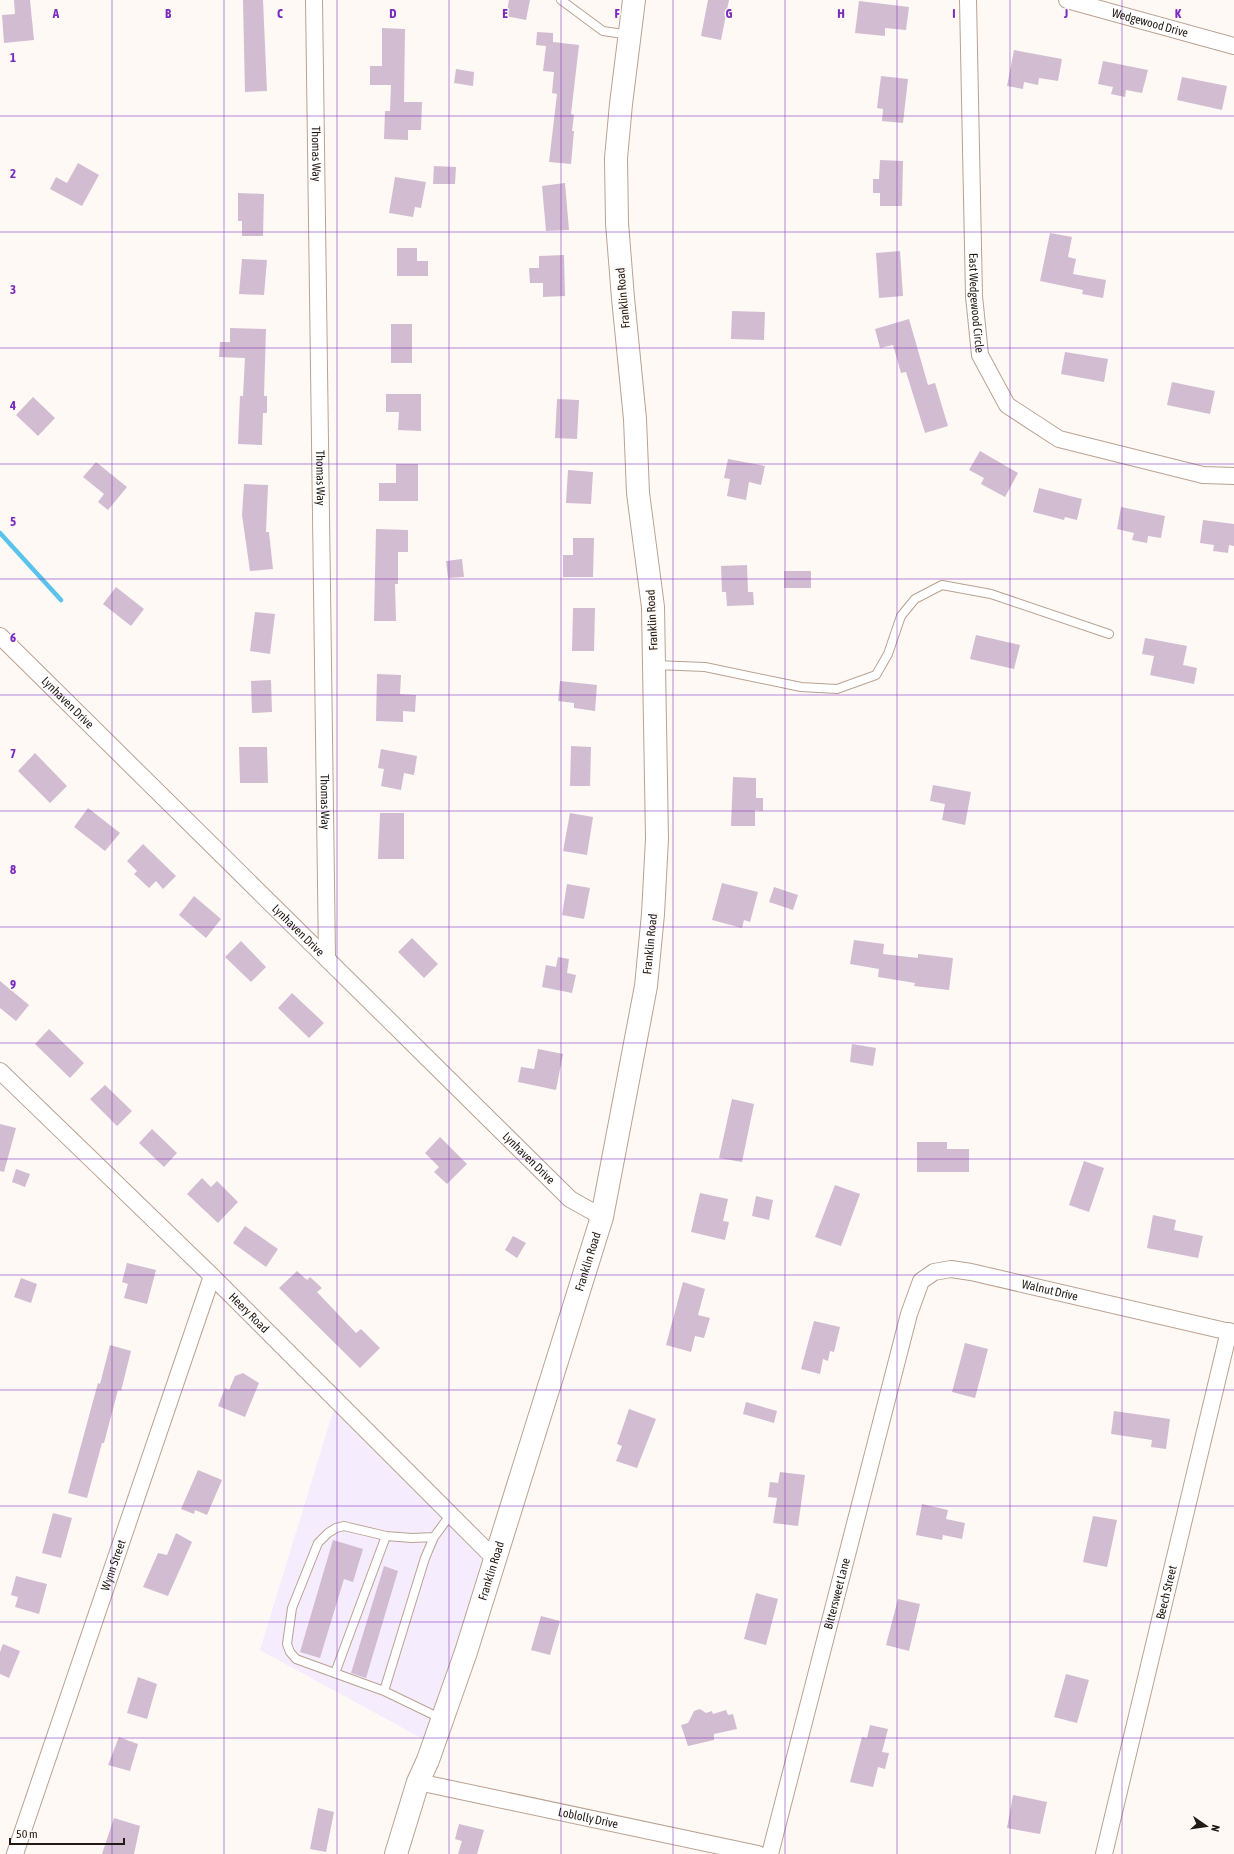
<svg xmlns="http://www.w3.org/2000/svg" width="1234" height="1854" viewBox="0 0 1234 1854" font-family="'Asap Condensed',sans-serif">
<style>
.commercial{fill:#f5ecfd}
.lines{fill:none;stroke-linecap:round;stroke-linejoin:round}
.stream{stroke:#5ac3eb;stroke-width:4.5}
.building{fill:#d2bcd1}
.lane-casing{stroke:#baa291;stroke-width:10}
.street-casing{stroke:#baa291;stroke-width:18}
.secondary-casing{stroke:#baa291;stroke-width:24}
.lane{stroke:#fff;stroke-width:8}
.street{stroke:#fff;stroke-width:16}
.secondary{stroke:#fff;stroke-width:22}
.grid{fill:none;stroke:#7b2cbf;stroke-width:1;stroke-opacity:0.55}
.labels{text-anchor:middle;stroke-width:3;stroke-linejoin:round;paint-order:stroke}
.street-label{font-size:12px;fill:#231a14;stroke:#fef9f5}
.grid-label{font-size:13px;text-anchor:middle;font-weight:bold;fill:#7b2cbf;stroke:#fef9f5;stroke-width:3;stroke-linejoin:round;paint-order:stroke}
</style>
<rect width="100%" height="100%" fill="#fef9f5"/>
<path class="commercial" d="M335,1405L499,1557L434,1745L260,1650Z"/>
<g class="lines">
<path class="stream" d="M0,533L61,600"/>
</g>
<path class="building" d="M14,0H30L34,40L4,43L2,15L15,14Z
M243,0H263L267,91L245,92Z
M509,0H530L526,20L506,16Z
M708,0H729L721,40L701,36Z
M859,1L909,7L906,30L885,28V36L855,33Z
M382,28L405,29L404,102H422L421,130H408V140L384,139L385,111H390L391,85H370V66H382Z
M537,32L553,33V42L579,45L571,114L574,115L572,131H574L571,164L549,162L557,94L552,93L554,72L543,71L546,46L536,45Z
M1014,50L1062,59L1058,81L1039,78L1038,85L1024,82L1023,89L1007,86Z
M1103,61L1148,70L1142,93L1126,90L1125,97L1111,94L1113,87L1098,84Z
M456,69L474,72L473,86L454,83Z
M881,76L908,79L903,123L882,121L883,109L877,108Z
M1182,77L1227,86L1222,110L1177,100Z
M880,160L903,161L902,206H880V193H873V179H879Z
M78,163L99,175L82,206L50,189L56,177L67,183Z
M434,166L456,167L455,184H433Z
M395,177L426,182L421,208L415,207L413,217L389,213Z
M565,183L569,230L546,231L542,186Z
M238,193L264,194L263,236H242V221H238Z
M1050,233L1072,237L1068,257L1076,259L1073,274L1106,280L1103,298L1082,294L1083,290L1040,281Z
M397,248H417V261H428V276H397Z
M900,251L903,296L879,298L876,253Z
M564,255L565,296L543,297V283H530L529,268H539V256Z
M242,259L267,260L264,295L239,294Z
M732,311L765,312L764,340L731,339Z
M909,319L928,385L935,383L948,426L925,433L906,372L901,373L893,345L880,348L875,329Z
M391,324H412V363H391Z
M230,328L266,329L264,396H267V413H263L262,445L238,444L240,396H243L245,358L219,357L220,342H230Z
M1065,352L1108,359L1104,382L1061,374Z
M1172,382L1215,391L1210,414L1167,405Z
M386,394H421V431L398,430L399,412H386Z
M33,397L55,418L38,436L16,415Z
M557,399L579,400L577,439L555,438Z
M980,451L1018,473L1005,497L981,484L984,478L969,470Z
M728,459L765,466L761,485L749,482L746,500L727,496L730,479L724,478Z
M96,462L127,487L108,510L98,502L104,494L83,477Z
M396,464H418V501H379V483H396Z
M568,470L593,472L591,504L566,503Z
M244,484L268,485L266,532H269L273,569L250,571L242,515Z
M1039,488L1082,499L1077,520L1065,517L1064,520L1033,512Z
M1121,507L1165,516L1161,538L1148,536L1147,543L1132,540L1134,533L1117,529Z
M1203,520L1234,524V546L1229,545L1228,553L1213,551L1214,545L1200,543Z
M376,529L408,530V552H398V584H395L396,621H374Z
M573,538H594L593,577H563V555H573Z
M462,559L464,577L448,578L446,561Z
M747,565L748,592H753L754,605L727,606L726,592H722L721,566Z
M784,571H811V588H784Z
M116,587L144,609L131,626L103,604Z
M573,608H595L594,651H572Z
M255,612L275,614L270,654L250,651Z
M976,635L1020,645L1014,669L970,659Z
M1145,638L1187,646L1183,665L1197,668L1194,684L1150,675L1154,656L1142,654Z
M377,674L401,675L400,694L416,695L415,712L403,711V722L376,721Z
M271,680L272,712L252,713L251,681Z
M560,681L597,685L595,711L574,708V703L558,701Z
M571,746L591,747L590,786H570Z
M239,747H267L268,783H240Z
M381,749L417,756L414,775L404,773L401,790L381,786L384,769L378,768Z
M35,753L67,786L50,803L18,771Z
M733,777L756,778V798H763V811L755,810V826H731Z
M933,785L971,792L965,825L942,820L945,804L930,801Z
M88,808L120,833L105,851L74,827Z
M380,813H404V859H378Z
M570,813L593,817L587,855L563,851Z
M143,844L176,876L163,889L156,881L149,888L134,874L137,871L127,861Z
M722,883L758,892L750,922L744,920L742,928L712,920Z
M567,884L590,888L584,919L562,915Z
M774,887L798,895L793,910L769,902Z
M194,896L221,919L206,938L179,915Z
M412,938L438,964L424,978L398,952Z
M854,940L884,944L883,954L918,958V954L953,958L949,990L914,986L915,983L878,977L879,969L850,964Z
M241,941L266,967L251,982L225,957Z
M558,957L569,959L567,973L576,975L572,993L542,987L546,965L556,967Z
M0,981L29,1005L16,1021L0,1008Z
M292,993L324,1023L309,1038L278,1008Z
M49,1029L84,1063L70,1078L35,1044Z
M852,1044L876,1048L873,1066L850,1062Z
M538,1049L563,1054L556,1090L518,1082L521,1067L534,1069Z
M105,1085L132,1111L117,1126L90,1099Z
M732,1099L754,1104L742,1162L719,1158Z
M0,1124L16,1128L4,1172L0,1171Z
M152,1129L177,1153L164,1167L139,1143Z
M440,1137L467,1164L447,1184L434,1172L439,1167L425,1153Z
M917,1142H947V1149H969V1172H917Z
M1084,1161L1104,1168L1089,1212L1069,1205Z
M16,1169L30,1174L25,1187L12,1182Z
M202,1178L211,1187L217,1181L238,1202L218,1223L187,1194Z
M835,1185L860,1194L841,1246L815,1237Z
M700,1193L728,1199L723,1221L729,1222L725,1240L691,1232Z
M756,1196L773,1200L769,1220L752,1216Z
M1153,1215L1176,1220L1174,1230L1203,1236L1198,1258L1147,1248Z
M245,1226L278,1249L266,1267L233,1243Z
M513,1236L526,1243L517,1258L505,1250Z
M127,1263L156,1270L147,1304L124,1298L128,1284L122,1282Z
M297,1271L307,1280L310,1277L322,1288L317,1292L356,1333L361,1329L380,1348L360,1368L279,1288Z
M21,1278L37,1284L31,1303L14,1297Z
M683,1282L705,1289L698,1315L710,1318L704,1338L695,1336L691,1352L666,1345Z
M814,1321L840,1327L834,1352L830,1351L828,1361L823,1359L820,1374L801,1369Z
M965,1343L988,1349L975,1398L952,1392Z
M110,1345L131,1351L121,1391L118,1390L104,1443H102L87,1498L68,1493L98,1383L100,1384Z
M243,1373L259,1383L245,1417L218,1406L225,1388L229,1390L235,1376Z
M746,1402L777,1411L774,1423L743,1414Z
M629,1409L656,1419L637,1468L616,1461L622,1446L617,1444Z
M1114,1411L1170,1419L1166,1449L1151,1447L1152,1440L1111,1434Z
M198,1470L222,1480L207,1515L195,1510L194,1514L181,1509Z
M780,1472L805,1475L798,1526L773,1523L777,1498L768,1497L770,1482L778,1483Z
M922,1504L948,1510L946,1519L965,1523L962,1539L943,1535L942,1540L916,1535Z
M53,1513L72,1518L61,1558L42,1553Z
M1093,1516L1117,1520L1107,1567L1083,1562Z
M176,1533L192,1542L168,1596L143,1587L158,1553L167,1555Z
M333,1540L363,1549L353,1582L344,1579L320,1658L300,1652Z
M384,1566L398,1571L366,1678L351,1673Z
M16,1576L47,1584L39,1614L15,1607L18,1597L11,1595Z
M756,1593L778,1599L766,1645L744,1639Z
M898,1599L920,1604L909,1651L886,1645Z
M541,1616L560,1621L550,1655L531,1650Z
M3,1644L20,1651L9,1678L0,1674V1652Z
M1066,1674L1089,1680L1077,1723L1054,1717Z
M138,1677L157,1684L147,1719L127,1713Z
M700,1709L706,1713L712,1711L713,1714L726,1710L728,1715L733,1714L737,1729L714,1734V1740L688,1746L681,1725L688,1723L694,1711Z
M870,1725L888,1729L882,1752L889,1753L885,1769L878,1767L873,1787L850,1782L862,1737L867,1738Z
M119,1737L138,1744L130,1771L108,1765Z
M1013,1795L1047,1802L1040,1834L1007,1828Z
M318,1808L334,1812L326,1852L310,1849Z
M114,1818L140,1826L134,1854H102Z
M459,1824L484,1830L477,1854H458L462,1841L455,1839Z"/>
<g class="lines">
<defs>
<path id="lane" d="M561,0L603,31L630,35
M655,665L705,667L801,687L837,689L876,675L888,654L901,616L915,599L942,585L991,594L1109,634
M335,1673L386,1536
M384,1691L296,1659L290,1652L287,1644L292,1608L318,1543L328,1533L336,1528L344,1526L386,1536L412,1538L434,1537
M442,1719L384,1691L425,1558L434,1537L451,1514"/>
<g id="street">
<path id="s1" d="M314,0L327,957"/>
<path id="s2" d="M968,0L974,296L980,355L1007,405L1059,439L1203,475L1234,476"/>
<path id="s3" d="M1067,0L1234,46"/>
<path id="s4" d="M0,636L570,1199L602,1217"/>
<path id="s5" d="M0,1071L212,1276L494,1558"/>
<path id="s6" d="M418,1782L758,1854"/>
<path id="s7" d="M15,1854L212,1276"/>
<path id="s8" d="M770,1854L909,1314L921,1281L934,1272L951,1269L971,1272L1234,1333"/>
<path id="s9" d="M1104,1854L1229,1331"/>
</g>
<g id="secondary">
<path id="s10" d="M396,1854L418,1782L428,1760L466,1652L602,1217L646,986L653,914L657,839L653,607L638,493L635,419L623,298L617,223L616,158L621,104L634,0"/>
</g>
</defs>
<use href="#lane" class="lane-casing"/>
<use href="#street" class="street-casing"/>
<use href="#secondary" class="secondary-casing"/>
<use href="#lane" class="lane"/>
<use href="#street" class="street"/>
<use href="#secondary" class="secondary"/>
</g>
<path class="grid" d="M112,0V1854M224,0V1854M337,0V1854M449,0V1854M561,0V1854M673,0V1854M785,0V1854M897,0V1854M1010,0V1854M1122,0V1854M0,116H1234M0,232H1234M0,348H1234M0,464H1234M0,579H1234M0,695H1234M0,811H1234M0,927H1234M0,1043H1234M0,1159H1234M0,1275H1234M0,1390H1234M0,1506H1234M0,1622H1234M0,1738H1234"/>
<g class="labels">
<g class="street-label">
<text dy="4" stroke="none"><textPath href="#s3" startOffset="86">Wedgewood Drive</textPath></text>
<text dy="4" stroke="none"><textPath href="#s1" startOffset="154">Thomas Way</textPath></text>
<text transform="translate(623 298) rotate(-95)" y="4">Franklin Road</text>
<text dy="4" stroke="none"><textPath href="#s2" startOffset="303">East Wedgewood Circle</textPath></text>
<text dy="4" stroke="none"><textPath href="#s1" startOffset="478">Thomas Way</textPath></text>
<text transform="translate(652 620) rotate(-93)" y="4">Franklin Road</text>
<text dy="4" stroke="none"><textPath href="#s4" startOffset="95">Lynhaven Drive</textPath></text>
<text dy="4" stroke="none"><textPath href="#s1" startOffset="802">Thomas Way</textPath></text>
<text dy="4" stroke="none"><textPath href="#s4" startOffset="419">Lynhaven Drive</textPath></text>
<text dy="4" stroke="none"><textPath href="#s10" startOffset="947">Franklin Road</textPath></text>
<text dy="4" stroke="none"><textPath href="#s4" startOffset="743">Lynhaven Drive</textPath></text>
<text dy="4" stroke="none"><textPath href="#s10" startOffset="623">Franklin Road</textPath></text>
<text dy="4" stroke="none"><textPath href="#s8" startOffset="727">Walnut Drive</textPath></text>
<text dy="4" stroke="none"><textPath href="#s5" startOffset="347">Heery Road</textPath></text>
<text dy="4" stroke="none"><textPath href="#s7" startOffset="305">Wynn Street</textPath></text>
<text dy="4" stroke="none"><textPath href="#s10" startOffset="299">Franklin Road</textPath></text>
<text dy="4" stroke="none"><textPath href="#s8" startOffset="269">Bittersweet Lane</textPath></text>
<text dy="4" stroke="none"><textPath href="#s9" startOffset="269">Beech Street</textPath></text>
<text dy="4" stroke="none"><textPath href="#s6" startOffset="174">Loblolly Drive</textPath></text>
</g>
</g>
<g class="grid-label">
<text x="56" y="18">A</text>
<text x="168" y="18">B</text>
<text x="280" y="18">C</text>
<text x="393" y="18">D</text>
<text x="505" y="18">E</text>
<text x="617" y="18">F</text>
<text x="729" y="18">G</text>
<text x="841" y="18">H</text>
<text x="954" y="18">I</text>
<text x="1066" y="18">J</text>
<text x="1178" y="18">K</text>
<text x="13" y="62">1</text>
<text x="13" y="178">2</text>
<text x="13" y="294">3</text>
<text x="13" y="410">4</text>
<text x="13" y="526">5</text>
<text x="13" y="642">6</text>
<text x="13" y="758">7</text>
<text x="13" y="874">8</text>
<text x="13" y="989">9</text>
</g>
<g transform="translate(1206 1826) rotate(103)" stroke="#fef9f5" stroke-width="3" paint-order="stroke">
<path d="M0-3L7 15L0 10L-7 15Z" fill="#231a14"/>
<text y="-6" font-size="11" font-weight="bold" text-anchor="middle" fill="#231a14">N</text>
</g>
<path d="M10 1838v6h114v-6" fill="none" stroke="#231a14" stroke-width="2"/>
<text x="16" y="1838" font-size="12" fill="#231a14" stroke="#fef9f5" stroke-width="3" paint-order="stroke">50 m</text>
</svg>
